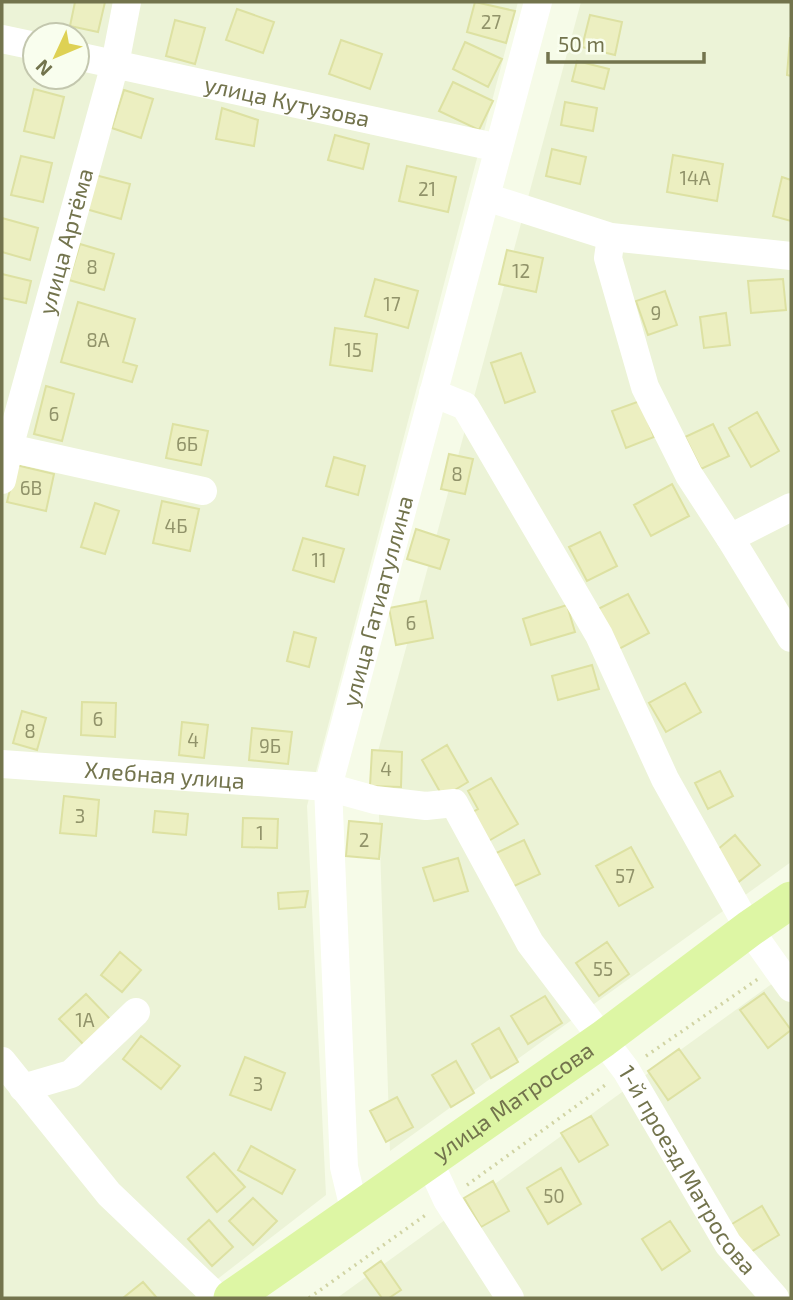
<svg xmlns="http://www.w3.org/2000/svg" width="793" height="1300" viewBox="0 0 793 1300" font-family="'Exo 2',sans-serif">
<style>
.residential{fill:#ecf3d7;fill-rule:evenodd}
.building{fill:#ecefc1;stroke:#dde1a2;stroke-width:2}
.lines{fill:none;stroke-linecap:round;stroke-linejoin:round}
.path{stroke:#d1d4a4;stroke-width:3.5;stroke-dasharray:2 5;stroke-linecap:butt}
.minor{stroke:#fff;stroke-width:28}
.major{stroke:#ddf6a4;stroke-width:37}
.labels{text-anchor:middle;stroke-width:6;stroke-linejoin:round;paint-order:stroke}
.number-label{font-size:19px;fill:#91936a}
.street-label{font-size:23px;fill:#73744d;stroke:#f9feee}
</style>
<rect width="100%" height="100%" fill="#f6fbe8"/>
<path class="residential" d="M2,2H518L307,806L326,1195L193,1298H2ZM35,35H77V77H35Z
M581,2H791V862L390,1151L377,755Z
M791,970V1298H337Z"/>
<path class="building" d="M75,2H105L98,32L70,26Z
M475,2L515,11L506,43L467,32Z
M237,9L274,22L263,53L226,40Z
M590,15L622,22L615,55L582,47Z
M175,20L205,28L195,64L166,56Z
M790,38H791V76L787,75Z
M341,40L382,54L370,89L329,74Z
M465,42L502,59L488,87L453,69Z
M577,61L609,69L604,89L572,81Z
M453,82L493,101L479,130L439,111Z
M34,89L64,97L54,138L24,131Z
M124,90L153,99L141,138L112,128Z
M565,102L597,108L593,131L561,125Z
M222,108L258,120L254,146L216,139Z
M335,135L369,144L363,169L328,160Z
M552,149L586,157L580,184L546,176Z
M673,155L723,164L717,201L667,192Z
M21,156L52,163L43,202L11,195Z
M407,166L456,177L448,212L399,201Z
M95,175L130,184L121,219L86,209Z
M782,177L791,180V221L773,216Z
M2,218L38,228L30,260L2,252Z
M80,244L114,254L104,290L69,280Z
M507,250L543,258L536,292L499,284Z
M2,274L31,281L26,303L2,298Z
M375,279L418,291L408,328L365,316Z
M783,279L786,310L751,313L748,281Z
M665,291L677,325L648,335L636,301Z
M78,302L135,319L123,362L137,366L132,382L61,362Z
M726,313L730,345L704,348L700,317Z
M335,328L377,334L372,371L330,365Z
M521,353L535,392L505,403L491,363Z
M46,386L74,394L62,441L34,434Z
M640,401L654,437L626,448L612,411Z
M757,412L779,451L751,467L729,428Z
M173,424L208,431L201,465L166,458Z
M713,424L729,456L701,469L685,437Z
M449,454L473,459L465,494L441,489Z
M334,457L365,466L358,495L326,486Z
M16,465L54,474L46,511L7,502Z
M672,484L689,516L651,536L634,505Z
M162,501L199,509L190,551L153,543Z
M95,503L119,511L105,554L81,547Z
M416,529L449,540L440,569L407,559Z
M600,532L617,566L587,581L569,547Z
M303,538L344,549L334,582L293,570Z
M628,594L649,633L619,649L598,609Z
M426,601L433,638L396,645L389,608Z
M567,605L575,632L531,645L523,619Z
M294,632L316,638L309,667L287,661Z
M592,665L599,689L558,700L552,676Z
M685,683L701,712L666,732L649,703Z
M82,702L116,703L115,737L81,735Z
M22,711L46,718L37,750L13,743Z
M182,722L208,725L204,758L179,755Z
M252,728L292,732L288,764L249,760Z
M447,745L468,782L443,797L422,760Z
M372,750L402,752L401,787L370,786Z
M720,771L733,796L708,809L695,783Z
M491,778L518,824L485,843L469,814L478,809L468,791Z
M64,796L99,800L96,836L60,833Z
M155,811L188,814L186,835L153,832Z
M243,818L278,819L277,848L242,847Z
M349,821L382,824L379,859L346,856Z
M735,835L760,865L736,884L711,855Z
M524,840L540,874L510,888L494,854Z
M631,847L653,887L619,906L596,866Z
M458,858L468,891L434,901L423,868Z
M308,891L305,907L279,909L278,893Z
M607,942L629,974L599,996L576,963Z
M120,952L141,970L122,992L101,975Z
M764,993L791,1030L768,1048L740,1010Z
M86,994L111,1020L84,1045L59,1019Z
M545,996L562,1023L528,1044L511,1016Z
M499,1028L518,1062L491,1078L472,1044Z
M141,1036L180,1066L161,1089L123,1059Z
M679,1049L700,1078L668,1100L648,1071Z
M245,1057L285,1073L271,1110L230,1095Z
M456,1061L474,1093L451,1107L432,1075Z
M397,1097L413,1127L386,1142L370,1111Z
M591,1116L608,1145L579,1162L561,1133Z
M251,1146L295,1170L282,1194L238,1170Z
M214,1153L245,1187L217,1212L187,1177Z
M561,1168L581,1204L548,1224L527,1188Z
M493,1181L509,1211L481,1227L464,1198Z
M253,1198L277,1221L253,1245L229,1221Z
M762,1206L779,1235L744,1256L727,1227Z
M209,1220L233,1247L212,1266L188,1239Z
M670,1221L690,1251L662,1270L642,1239Z
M381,1261L401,1290L389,1298H382L364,1273Z
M143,1282L157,1298H123Z"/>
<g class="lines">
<path class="path" d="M646,1056L758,979
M467,1185L608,1083
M309,1298L427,1214"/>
<g class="minor">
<path d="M2,39L35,46"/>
<path id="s1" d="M77,56L499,148"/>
<path d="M486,197L611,237L791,256"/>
<path d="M611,237L608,258L645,387L689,475L730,538L791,638"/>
<path d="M433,393L465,406L599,635L665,779L749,929L791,988"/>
<path d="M9,448L203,491"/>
<path id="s2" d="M2,480L9,448L115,64L127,2"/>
<path d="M730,538L791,507"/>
<path id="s3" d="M2,764L328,787L375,800L426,806L454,803L530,943L626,1070L728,1244L775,1298"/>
<path d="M2,1061L109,1194L218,1298"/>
<path d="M23,1088L71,1074L136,1012"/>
<path d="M429,1161L447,1200L510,1298"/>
<path id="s4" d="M355,1213L344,1167L328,787L538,2"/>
</g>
<path class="major" id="s5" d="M232,1298L603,1039L749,929L791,900"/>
</g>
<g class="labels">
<g class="number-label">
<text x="491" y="29">27</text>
<text x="695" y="185">14А</text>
<text x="427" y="196">21</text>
<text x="92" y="274">8</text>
<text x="521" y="278">12</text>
<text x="392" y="311">17</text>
<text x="656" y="320">9</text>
<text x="98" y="347">8А</text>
<text x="353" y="357">15</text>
<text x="54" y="421">6</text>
<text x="187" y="451">6Б</text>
<text x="457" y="481">8</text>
<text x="31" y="495">6В</text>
<text x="176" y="533">4Б</text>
<text x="319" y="567">11</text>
<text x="411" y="630">6</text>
<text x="98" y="726">6</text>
<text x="30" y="738">8</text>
<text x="193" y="747">4</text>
<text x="270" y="753">9Б</text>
<text x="386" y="776">4</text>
<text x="80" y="823">3</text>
<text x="260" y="840">1</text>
<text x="364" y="847">2</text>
<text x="625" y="883">57</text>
<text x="603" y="976">55</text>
<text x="85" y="1027">1А</text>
<text x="258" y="1091">3</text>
<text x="554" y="1203">50</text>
</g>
<g class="street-label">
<text dy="8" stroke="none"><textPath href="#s1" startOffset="215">улица Кутузова</textPath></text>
<text dy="8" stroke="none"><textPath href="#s2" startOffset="247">улица Артёма</textPath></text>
<text dy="8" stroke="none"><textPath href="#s4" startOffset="620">улица Гатиатуллина</textPath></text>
<text dy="8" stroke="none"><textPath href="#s3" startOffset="163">Хлебная улица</textPath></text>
<text dy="8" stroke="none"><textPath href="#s5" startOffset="343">улица Матросова</textPath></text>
<text dy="8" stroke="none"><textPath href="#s3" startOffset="891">1-й проезд Матросова</textPath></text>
</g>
</g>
<rect width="793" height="1300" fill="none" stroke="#73744d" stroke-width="7"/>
<g transform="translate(56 56) rotate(226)"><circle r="33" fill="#f9feee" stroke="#c3c7ae" stroke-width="2"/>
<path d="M0-5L12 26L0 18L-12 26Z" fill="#ded154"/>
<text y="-10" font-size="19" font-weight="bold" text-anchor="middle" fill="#73744d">N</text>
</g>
<path d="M548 52v10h156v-10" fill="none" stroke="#73744d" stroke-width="3.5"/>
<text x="558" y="52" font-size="21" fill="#73744d" stroke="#f9feee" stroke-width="5" paint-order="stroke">50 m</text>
</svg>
